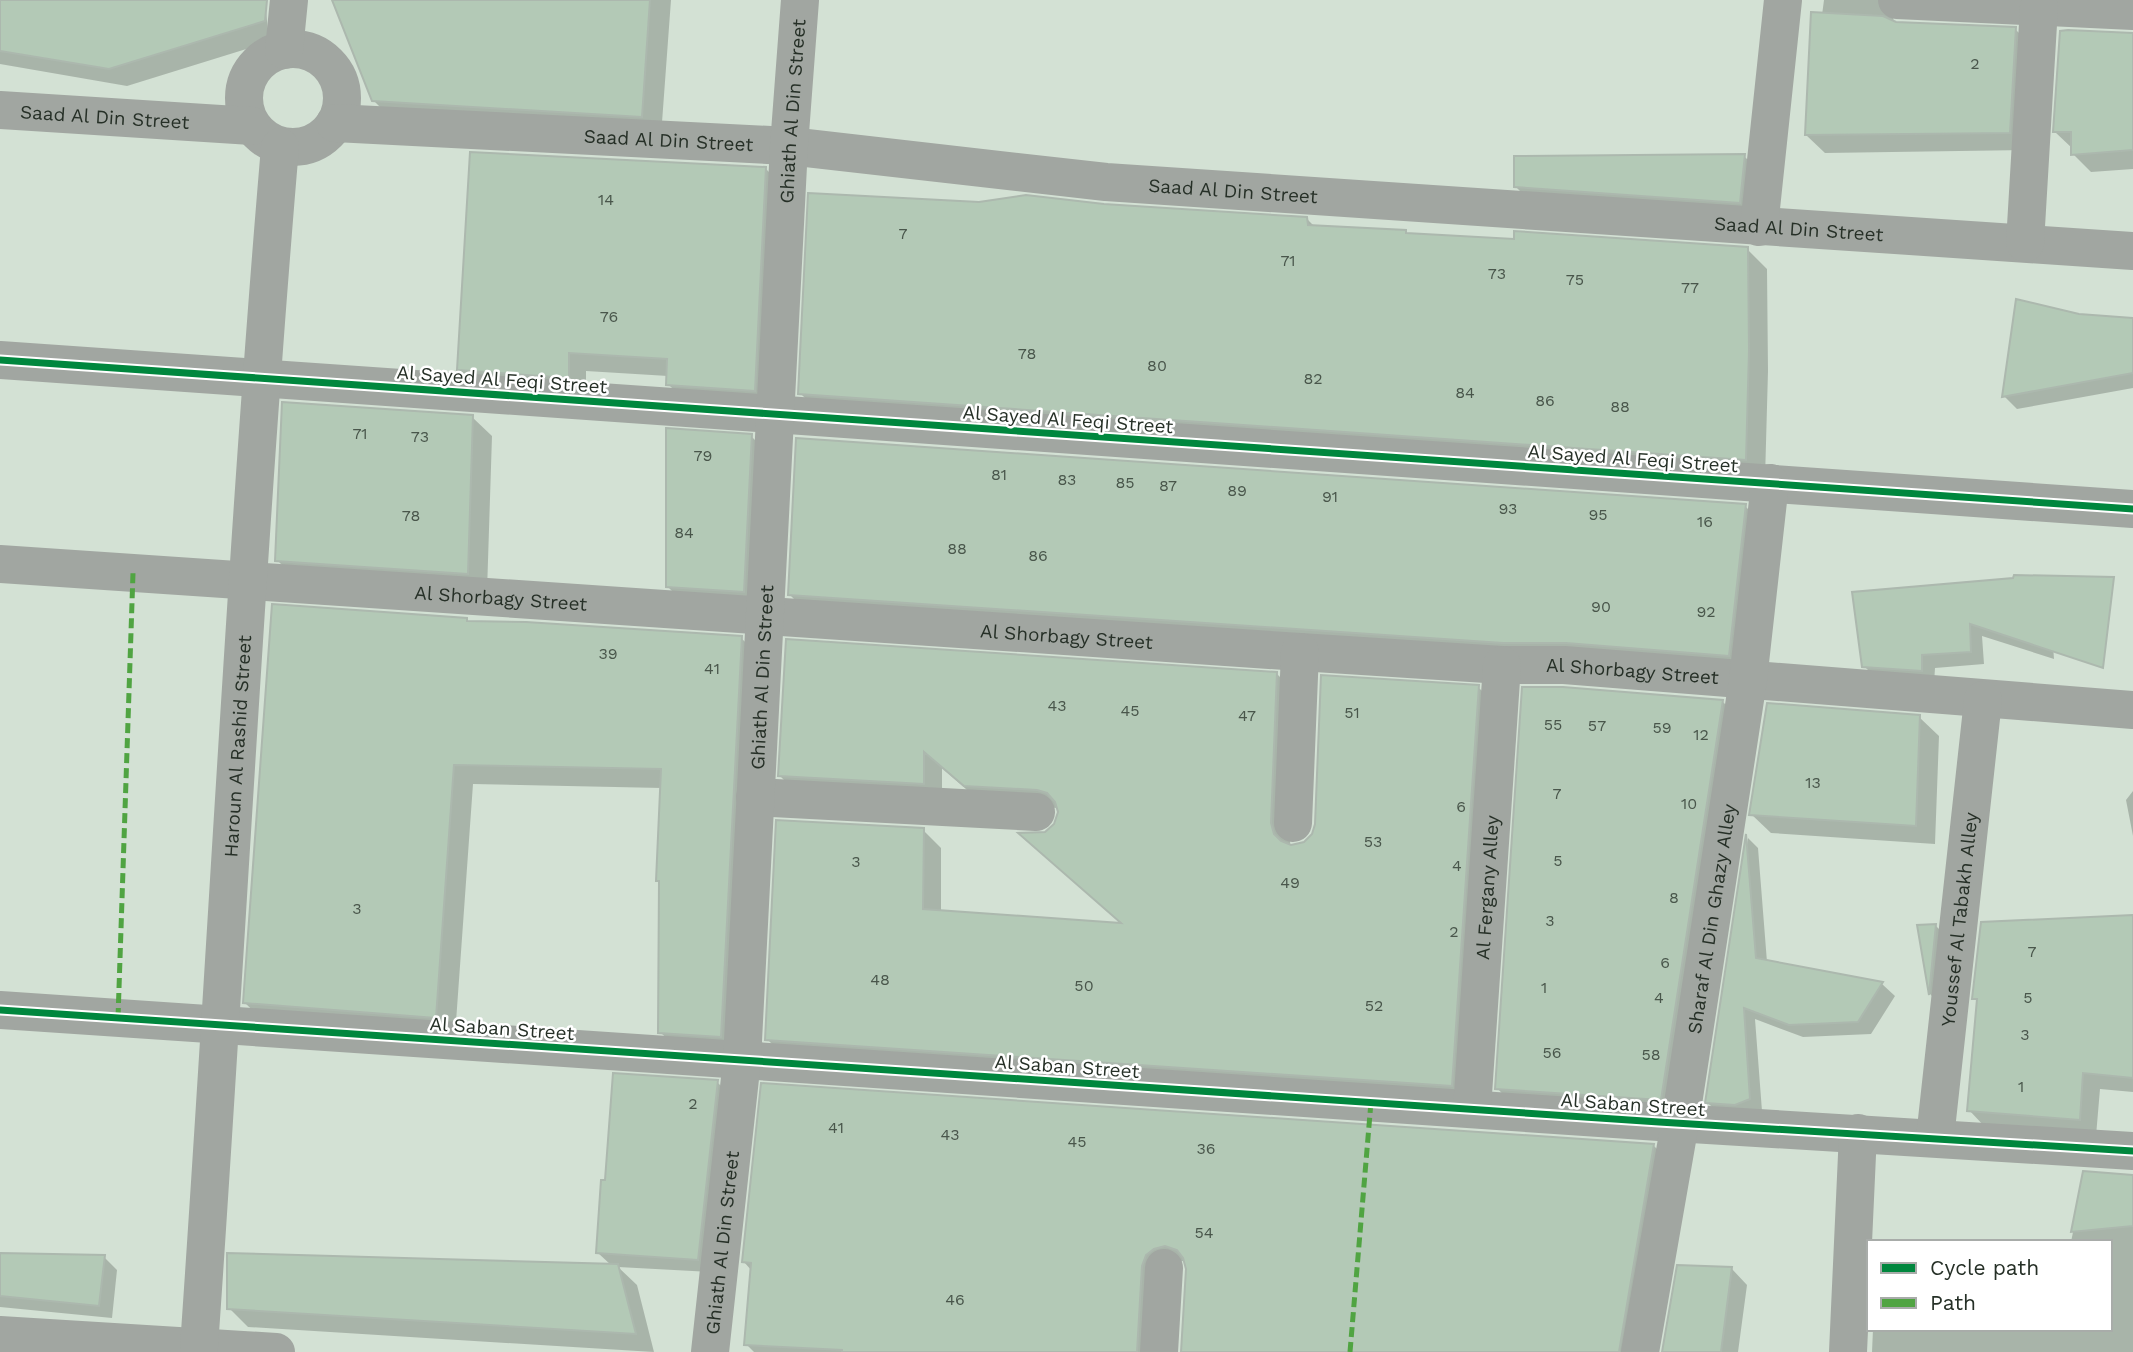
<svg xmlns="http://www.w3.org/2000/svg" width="2133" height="1352" viewBox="0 0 2133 1352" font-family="'Work Sans',sans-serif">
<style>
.shadow{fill:#0003}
.building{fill:#b3c9b6;stroke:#acb8ae;stroke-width:2}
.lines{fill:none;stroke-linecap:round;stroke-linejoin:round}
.minor{stroke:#a1a6a1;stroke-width:38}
.quiet{stroke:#50a442;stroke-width:5;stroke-dasharray:10 5;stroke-linecap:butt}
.cycleway-casing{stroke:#fff;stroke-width:11}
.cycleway{stroke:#00873e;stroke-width:7}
.labels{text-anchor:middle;stroke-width:5;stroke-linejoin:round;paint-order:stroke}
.number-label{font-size:16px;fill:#49564b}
.street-label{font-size:19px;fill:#263027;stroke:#fff}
</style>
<rect width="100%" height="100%" fill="#d3e1d4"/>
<path class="shadow" d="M0,0H265L269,42L127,86L0,64Z
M334,0H671L661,136L393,120L373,100Z
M1824,0H1903L1893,17L1894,23L2015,29L2033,47L2027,150L1825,153L1806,135Z
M2133,34V169L2091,172L2073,154V149L2055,132Z
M1744,156L1757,169L1752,215L1529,200L1516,187Z
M765,168L784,187L772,409L687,403L668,384V376L586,371V396L477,388L459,369Z
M980,204L1104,206L1307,219L1315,227L1405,232L1408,234L1516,241L1747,249L1767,269L1768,371L1765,479L820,413L800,393Z
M2078,316L2133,320V388L2017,409L2004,396Z
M472,417L492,436L487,592L296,579L277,560Z
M751,436L771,456L763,611L687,606L667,586Z
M1745,506L1762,523L1746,673L807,612L790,595Z
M2049,591L2054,659L1982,636L1984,664L1935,668L1934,684L1877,679L1864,666Z
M466,619L470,623L741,638L761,657L740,1055L680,1051L660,1032L661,883L658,880L662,788L473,784L455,1036L265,1022L245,1003Z
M1277,674L1295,692L1290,846L1305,844L1478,687L1496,705L1469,1103L785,1057L767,1039L923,830L941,848V912L1123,924L1022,835L1046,833L1055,825L1060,813L1058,808L983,804L942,768V801L798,794L780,776Z
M1722,701L1738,717L1676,1116L1513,1105L1497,1088Z
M1919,717L1939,736L1935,844L1771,833L1751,814Z
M2133,791V836L2126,800Z
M1748,838L1758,848L1767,962L1882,984L1895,996L1871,1034L1803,1037L1755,1019L1762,1111L1720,1115L1707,1102Z
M1936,926L1949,939L1942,1006L1930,994L1920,927Z
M2133,949V1092L2100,1089L2096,1136L1985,1127L1969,1110L1978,1002L1974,998Z
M717,1082L730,1095L711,1272L618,1267L637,1285L654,1352L248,1327L229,1308L611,1265L598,1253L606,1182Z
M1653,1145L1669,1161L1636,1352H1183L1188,1269L1186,1262L1183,1261L1170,1264L1153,1352H754L746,1344L752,1271L744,1262Z
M2085,1172L2133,1177V1352H1872L1873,1329H2110V1242H2071Z
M0,1254L104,1257L117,1270L112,1318L0,1307Z
M1732,1269L1747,1285L1738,1352H1664Z"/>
<path class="building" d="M0,0H267L265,21L109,69L0,51Z
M332,0H650L642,117L372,101Z
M1811,12L1883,16L1896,22L2016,27L2010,133L1805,135Z
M2068,30L2133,33V150L2071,155V132H2053L2060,31Z
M470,152L766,167L755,391L666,385L667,359L569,353V378L457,370Z
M1745,154L1740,203L1514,187V156Z
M808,193L979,202L1026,195L1104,204L1307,217L1308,225L1406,230V233L1514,239V231L1748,247L1749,350L1746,460L798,394Z
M2016,299L2079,314L2133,318V373L2002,397Z
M282,402L473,415L468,574L275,561Z
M666,428L752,434L744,592L666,587Z
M796,438L1746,504L1729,656L1566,643H1503L788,595Z
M2014,575L2114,577L2103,668L1970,624L1971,652L1922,655V671L1862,667L1852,592L2013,578Z
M272,604L467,618V621L526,622L742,636L721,1037L658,1033L659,881H656L661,769L454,765L436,1018L243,1003Z
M786,639L1277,672L1271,823L1274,834L1281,841L1291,845L1304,842L1312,834L1315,824L1321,675L1479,685L1452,1086L765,1040L776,820L924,828L923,909L1121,923L1018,833L1045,832L1054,824L1058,812L1055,802L1047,793L1037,790L964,786L924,752V784L778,776Z
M1522,687H1563L1723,700L1661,1100L1495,1089Z
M1767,703L1920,715L1916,826L1749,815Z
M1746,834L1756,958L1883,982L1858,1022L1789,1025L1744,1008L1750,1099L1735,1105L1705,1103Z
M2133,915V1078L2083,1073L2080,1120L1967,1111L1977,999H1972L1981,922Z
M1936,924L1929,995L1917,925Z
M613,1073L718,1080L698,1260L596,1253L601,1180H605Z
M761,1083L1654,1144L1619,1352H1181L1186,1269L1183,1258L1177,1250L1165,1246L1154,1249L1146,1255L1142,1266L1137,1352H842V1350L744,1345L751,1263L742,1262Z
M2083,1171L2133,1175V1226L2071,1232Z
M0,1253L105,1255L99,1306L0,1296Z
M227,1253L618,1264L636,1334L227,1309Z
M1677,1265L1732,1267L1721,1352H1662Z"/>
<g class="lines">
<g class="minor">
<path d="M1897,0L2133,11"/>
<circle cx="293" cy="98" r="49"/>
<path d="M284,50L289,0"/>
<path id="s1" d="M0,110L252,126"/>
<path id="s2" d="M335,123L789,146L1106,182L2133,251"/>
<path d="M1759,227L1783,0"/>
<path d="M2025,243L2039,7"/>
<path d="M0,360L2133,509"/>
<path id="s3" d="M0,564L1300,652L1502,665H1564L2133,710"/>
<path d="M755,797L1036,812"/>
<path d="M1293,823L1300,652"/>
<path d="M0,1010L1659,1122L2133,1151"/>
<path id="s4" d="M1472,1109L1502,665"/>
<path id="s5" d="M1935,1138L1983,700"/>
<path d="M0,1335L276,1352"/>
<path id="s6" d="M199,1347C227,947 246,546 280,147"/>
<path id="s7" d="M710,1352L742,1060L789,146L800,0"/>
<path d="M1159,1352L1164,1268"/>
<path id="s8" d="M1640,1352L1680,1123L1748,680L1770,483"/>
<path d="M1848,1352L1858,1133"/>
</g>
<path class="quiet" d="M118,1018L133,573
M1350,1352L1371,1102"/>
<defs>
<path id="cycleway" d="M0,360L2133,509
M0,1010L1659,1122L2133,1151"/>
</defs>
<use href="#cycleway" class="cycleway-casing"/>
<use href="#cycleway" class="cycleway"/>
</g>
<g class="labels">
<g class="number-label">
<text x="1975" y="69">2</text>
<text x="606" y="205">14</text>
<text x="903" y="239">7</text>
<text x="1288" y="266">71</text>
<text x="1497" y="279">73</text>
<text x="1575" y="285">75</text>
<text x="1690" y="293">77</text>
<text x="609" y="322">76</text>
<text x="1027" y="359">78</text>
<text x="1157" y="371">80</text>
<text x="1313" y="384">82</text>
<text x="1465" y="398">84</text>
<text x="1545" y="406">86</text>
<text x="1620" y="412">88</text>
<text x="360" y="439">71</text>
<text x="420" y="442">73</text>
<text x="703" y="461">79</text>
<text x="999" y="480">81</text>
<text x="1067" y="485">83</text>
<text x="1125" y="488">85</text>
<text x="1168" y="491">87</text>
<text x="1237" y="496">89</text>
<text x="1330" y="502">91</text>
<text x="1508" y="514">93</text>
<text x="1598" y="520">95</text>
<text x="411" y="521">78</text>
<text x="1705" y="527">16</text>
<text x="684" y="538">84</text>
<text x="957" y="554">88</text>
<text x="1038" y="561">86</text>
<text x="1601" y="612">90</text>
<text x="1706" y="617">92</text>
<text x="608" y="659">39</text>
<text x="712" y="674">41</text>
<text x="1057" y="711">43</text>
<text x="1130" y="716">45</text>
<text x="1352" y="718">51</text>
<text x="1247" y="721">47</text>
<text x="1553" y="730">55</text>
<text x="1597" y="731">57</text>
<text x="1662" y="733">59</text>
<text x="1701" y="740">12</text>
<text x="1813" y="788">13</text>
<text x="1557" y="799">7</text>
<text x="1689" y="809">10</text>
<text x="1461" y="812">6</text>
<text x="1373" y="847">53</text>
<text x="1558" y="866">5</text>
<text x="856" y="867">3</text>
<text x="1457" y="871">4</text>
<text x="1290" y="888">49</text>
<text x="1674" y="903">8</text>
<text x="357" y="914">3</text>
<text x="1550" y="926">3</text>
<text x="1454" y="937">2</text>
<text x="2032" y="957">7</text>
<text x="1665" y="968">6</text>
<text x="880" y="985">48</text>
<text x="1084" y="991">50</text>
<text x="1544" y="993">1</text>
<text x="1659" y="1003">4</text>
<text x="2028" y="1003">5</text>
<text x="1374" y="1011">52</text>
<text x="2025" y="1040">3</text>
<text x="1552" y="1058">56</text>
<text x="1651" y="1060">58</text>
<text x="2021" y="1092">1</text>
<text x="693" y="1109">2</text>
<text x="836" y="1133">41</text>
<text x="950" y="1140">43</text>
<text x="1077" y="1147">45</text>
<text x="1206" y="1154">36</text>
<text x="1204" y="1238">54</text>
<text x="955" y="1305">46</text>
</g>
<g class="street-label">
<text dy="7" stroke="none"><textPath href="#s7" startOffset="1244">Ghiath Al Din Street</textPath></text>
<text dy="7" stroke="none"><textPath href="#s1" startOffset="105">Saad Al Din Street</textPath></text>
<text dy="7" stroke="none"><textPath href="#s2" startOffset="334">Saad Al Din Street</textPath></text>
<text dy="7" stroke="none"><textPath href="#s2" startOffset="901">Saad Al Din Street</textPath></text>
<text dy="7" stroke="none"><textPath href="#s2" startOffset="1468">Saad Al Din Street</textPath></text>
<text transform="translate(502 379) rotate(4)" y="7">Al Sayed Al Feqi Street</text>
<text transform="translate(1068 419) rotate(4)" y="7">Al Sayed Al Feqi Street</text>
<text transform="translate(1633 458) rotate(4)" y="7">Al Sayed Al Feqi Street</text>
<text dy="7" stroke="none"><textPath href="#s3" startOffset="502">Al Shorbagy Street</textPath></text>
<text dy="7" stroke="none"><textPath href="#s3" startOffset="1069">Al Shorbagy Street</textPath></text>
<text dy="7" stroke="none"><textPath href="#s3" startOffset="1636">Al Shorbagy Street</textPath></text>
<text dy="7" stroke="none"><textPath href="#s7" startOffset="677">Ghiath Al Din Street</textPath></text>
<text dy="7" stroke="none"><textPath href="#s6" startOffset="602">Haroun Al Rashid Street</textPath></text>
<text dy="7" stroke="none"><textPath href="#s4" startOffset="222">Al Fergany Alley</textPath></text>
<text dy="7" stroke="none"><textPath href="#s8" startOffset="439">Sharaf Al Din Ghazy Alley</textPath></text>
<text dy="7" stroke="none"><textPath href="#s5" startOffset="220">Youssef Al Tabakh Alley</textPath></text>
<text transform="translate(502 1028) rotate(4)" y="7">Al Saban Street</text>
<text transform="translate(1067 1066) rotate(4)" y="7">Al Saban Street</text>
<text transform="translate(1633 1104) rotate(4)" y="7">Al Saban Street</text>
<text dy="7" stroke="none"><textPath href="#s7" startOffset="110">Ghiath Al Din Street</textPath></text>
</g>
</g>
<rect x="1867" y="1240" width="245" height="91" fill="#ffffff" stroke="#a8aca9" stroke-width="2"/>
<rect x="1881" y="1263" width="35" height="10" fill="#00873e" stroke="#a8aca9" stroke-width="2"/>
<text x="1930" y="1275" font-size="21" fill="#263027">Cycle path</text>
<rect x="1881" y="1298" width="35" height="10" fill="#50a442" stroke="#a8aca9" stroke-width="2"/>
<text x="1930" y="1310" font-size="21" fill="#263027">Path</text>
</svg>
